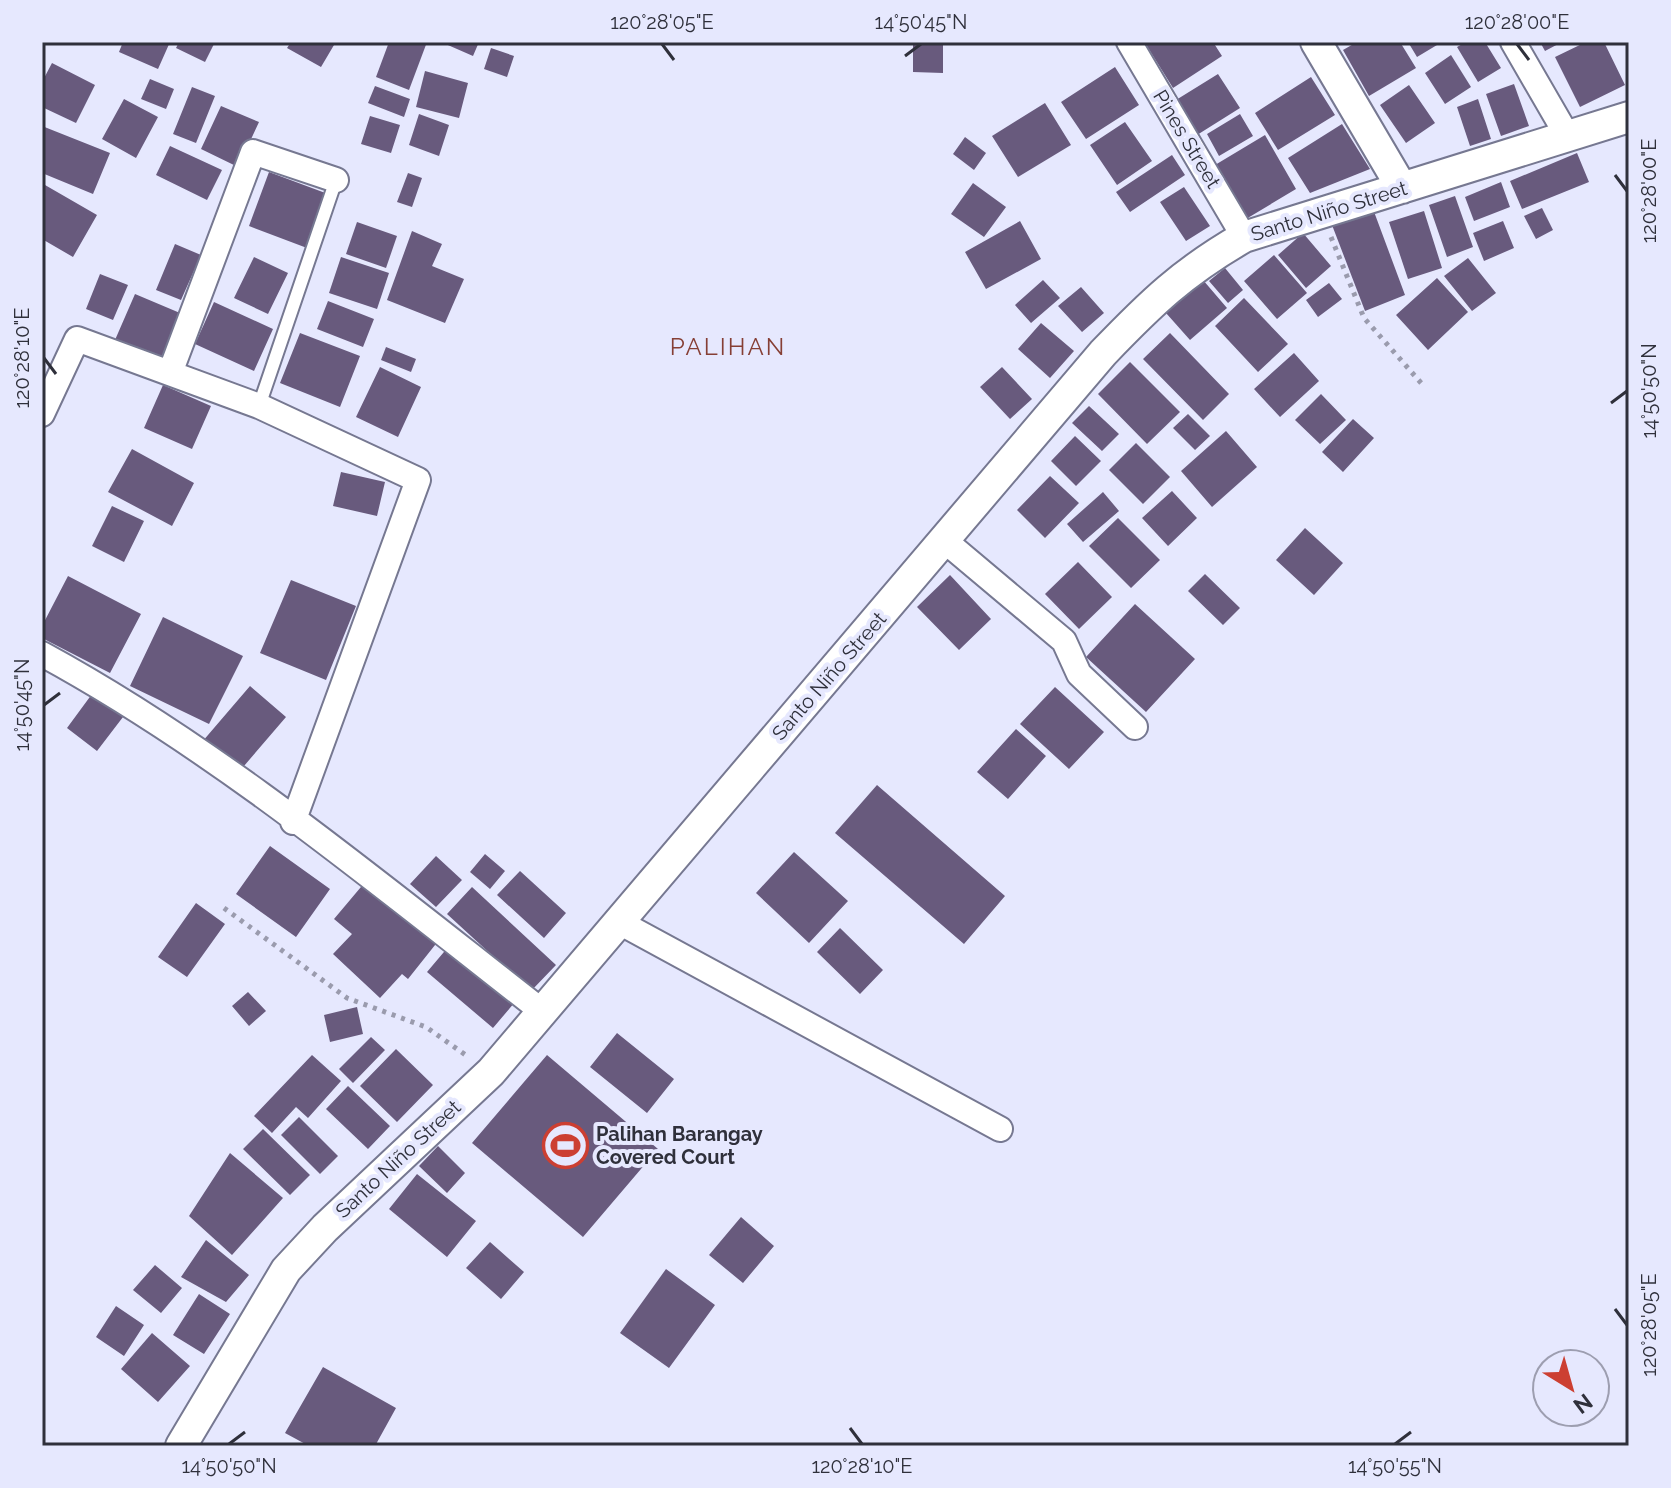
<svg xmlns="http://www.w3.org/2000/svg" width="1671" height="1488" viewBox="0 0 1671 1488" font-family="Raleway,sans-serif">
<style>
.building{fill:#685a7d}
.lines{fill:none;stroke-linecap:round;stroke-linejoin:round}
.service-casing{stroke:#767891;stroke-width:16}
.minor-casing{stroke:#767891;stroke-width:28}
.tertiary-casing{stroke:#767891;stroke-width:34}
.path{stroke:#9a9bad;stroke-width:5;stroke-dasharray:4 6;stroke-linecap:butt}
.service{stroke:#fff;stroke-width:12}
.minor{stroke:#fff;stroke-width:24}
.tertiary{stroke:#fff;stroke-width:30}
.ticks{fill:none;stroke:#2f303b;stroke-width:3}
.labels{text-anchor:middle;stroke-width:8;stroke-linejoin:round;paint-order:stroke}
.street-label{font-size:20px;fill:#2f303b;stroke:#e6e8fe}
.poi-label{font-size:20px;font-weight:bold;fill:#2f303b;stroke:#e6e8fe;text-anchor:start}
.quarter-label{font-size:24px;letter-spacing:2px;fill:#863f35;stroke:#e6e8fe}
.neatline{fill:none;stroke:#2f303b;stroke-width:3}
.ticks-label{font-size:20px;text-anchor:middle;fill:#2f303b}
</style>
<rect width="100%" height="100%" fill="#e6e8fe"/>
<path class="building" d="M123,42H170L158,69L119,52Z
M179,42H215L205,62L176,48Z
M291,42H328L334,45L321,67L287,48Z
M389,42H427L409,90L376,77Z
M441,42H479L473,56Z
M913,42H943V73L913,72Z
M1213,42L1222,56L1173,88L1145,43Z
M1357,42H1400L1416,68L1369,96L1343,50Z
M1408,42H1442L1417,57Z
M1466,42H1485L1501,68L1478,82L1457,47Z
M1540,42H1562L1545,51Z
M1586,42H1604L1625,85L1580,107L1555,57Z
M491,48L514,56L507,77L484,69Z
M1451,55L1471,87L1445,104L1425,73Z
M52,63L95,85L76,123L42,107V82Z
M1115,67L1139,105L1086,139L1061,102Z
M425,71L468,83L459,118L416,107Z
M1218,74L1240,108L1197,135L1176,100Z
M1311,77L1335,115L1278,150L1255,113Z
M150,79L174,89L166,109L141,99Z
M1514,84L1529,126L1501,136L1486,94Z
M1409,85L1435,123L1406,143L1380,105Z
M375,86L410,99L404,117L368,103Z
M192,87L215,96L196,143L173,134Z
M124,99L158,117L136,158L102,139Z
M1478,99L1491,139L1470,146L1457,107Z
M1045,103L1071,145L1018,177L992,136Z
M221,106L259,122L238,167L201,149Z
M419,114L449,125L439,156L409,145Z
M1240,114L1253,136L1219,156L1207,134Z
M370,116L400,125L391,153L361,144Z
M1125,122L1152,161L1117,185L1090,145Z
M1342,124L1370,169L1310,193L1288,158Z
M42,126L110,153L93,194L42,173Z
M1265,135L1296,189L1246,219L1215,165Z
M965,137L986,153L974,170L953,154Z
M170,146L222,170L207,200L156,175Z
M1577,153L1589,182L1522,209L1510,181Z
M1172,155L1185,175L1130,212L1116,192Z
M269,172L328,194L307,248L249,226Z
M408,173L422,178L412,207L397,202Z
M1501,182L1510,207L1474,221L1465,197Z
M973,183L1006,207L984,237L951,214Z
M45,185L97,215L73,257L42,239Z
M1184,187L1210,226L1186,241L1160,202Z
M1455,196L1473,247L1447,257L1429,205Z
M1542,208L1553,230L1536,239L1524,216Z
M1373,209L1405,295L1365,311L1332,225Z
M1424,211L1442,268L1408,279L1389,222Z
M1020,221L1041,259L986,289L965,252Z
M1503,221L1514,248L1484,261L1473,233Z
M357,222L397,236L386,268L346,254Z
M412,231L442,244L432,266L464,279L445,323L387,300Z
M1303,233L1331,266L1306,288L1278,255Z
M175,244L201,255L181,300L156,290Z
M1274,255L1307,293L1277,319L1244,281Z
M254,257L288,273L268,314L234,298Z
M341,257L389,273L377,309L329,293Z
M1468,258L1496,293L1472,311L1444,276Z
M1225,268L1243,290L1228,303L1209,281Z
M100,274L128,285L113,320L86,309Z
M1437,278L1468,312L1428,350L1396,315Z
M1043,280L1060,298L1031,323L1015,305Z
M1203,280L1227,308L1190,340L1166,313Z
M1329,283L1342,299L1318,317L1306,300Z
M1081,287L1104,313L1082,332L1058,306Z
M135,294L180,313L161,359L115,340Z
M1244,298L1288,344L1258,372L1215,326Z
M328,301L374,319L363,347L317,329Z
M214,302L273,329L254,371L195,344Z
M1041,323L1074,351L1050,378L1018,349Z
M300,333L360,356L340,407L280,383Z
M1170,333L1229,394L1203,420L1143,359Z
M386,347L416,359L411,372L381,360Z
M1294,353L1319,381L1280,417L1254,389Z
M1130,362L1180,412L1147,444L1098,394Z
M380,367L421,387L398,437L356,417Z
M1002,367L1032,399L1010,419L980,387Z
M163,385L211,406L192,449L144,428Z
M1321,394L1346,420L1320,444L1295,420Z
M1089,406L1119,434L1102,451L1072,423Z
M1188,414L1210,436L1195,450L1173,428Z
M1353,419L1374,438L1343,472L1322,452Z
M1226,431L1257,467L1212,507L1181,471Z
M1075,436L1101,461L1076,486L1051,461Z
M1136,443L1170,477L1143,504L1109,470Z
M132,449L194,483L172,526L108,492Z
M341,472L385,482L377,516L333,506Z
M1050,476L1079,503L1045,538L1017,510Z
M1172,491L1197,518L1168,546L1142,518Z
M1103,492L1119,511L1083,542L1067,524Z
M112,506L144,521L124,562L92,546Z
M1118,518L1160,560L1131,588L1089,546Z
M1305,528L1343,563L1314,595L1276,560Z
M1078,562L1112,597L1079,629L1045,594Z
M1205,574L1240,608L1223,625L1188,591Z
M950,575L991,619L959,650L917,607Z
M68,576L141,614L110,673L42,638V626Z
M291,580L356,606L326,680L260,653Z
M1135,604L1195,659L1146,712L1086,657Z
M163,617L243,656L209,724L130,686Z
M250,686L286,717L238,773L202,742Z
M1055,687L1104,732L1069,769L1020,724Z
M92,694L123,717L97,751L67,728Z
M1016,729L1046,756L1008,799L977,772Z
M877,785L1005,896L964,944L835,833Z
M270,846L330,889L296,937L236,894Z
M794,852L848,901L809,943L756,893Z
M485,854L505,871L490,889L470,872Z
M436,856L462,880L436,907L410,884Z
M520,871L566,913L544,938L497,895Z
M366,881L439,940L408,979L402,974L380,998L333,954L352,934L334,919Z
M472,887L556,965L531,991L447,914Z
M196,903L225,924L187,977L158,957Z
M840,928L883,970L860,994L817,952Z
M449,946L515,1002L493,1028L427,972Z
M248,992L266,1011L249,1026L232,1006Z
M357,1007L363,1034L330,1042L324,1015Z
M617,1033L674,1079L647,1113L590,1067Z
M371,1037L385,1050L353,1083L339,1069Z
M396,1049L433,1085L397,1122L360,1086Z
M312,1055L341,1081L308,1118L296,1107L272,1133L254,1116Z
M547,1055L658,1149L583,1237L472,1143Z
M348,1086L390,1126L368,1149L326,1109Z
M299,1117L338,1156L320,1174L281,1135Z
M263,1129L310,1175L290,1195L243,1149Z
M438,1146L465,1173L447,1193L419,1166Z
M230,1153L283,1198L232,1255L189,1216Z
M417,1174L476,1221L447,1257L389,1209Z
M741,1217L774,1246L743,1283L709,1255Z
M206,1240L249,1275L226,1302L181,1277Z
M490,1242L524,1272L501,1299L466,1268Z
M155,1265L182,1288L161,1313L133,1290Z
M666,1269L715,1305L669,1368L620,1333Z
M199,1294L230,1314L204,1354L173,1335Z
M116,1306L144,1325L124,1356L96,1337Z
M152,1333L190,1366L158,1402L121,1369Z
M323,1367L396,1408L375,1446H309L285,1433Z"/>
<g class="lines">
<defs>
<path id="service" d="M259,406L336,180"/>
<path id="minor" d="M1129,42L1244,237
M1513,42L1568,137
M170,373L253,152L336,180
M42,414L77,339L259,406L418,480L293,822
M945,541L1064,641L1079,674L1135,727
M42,654C219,750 384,888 543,1012
M619,922L1000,1129"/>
<path id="tertiary" d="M1316,42L1402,188
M181,1446L286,1270L325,1228L491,1072L1103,353C1151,303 1183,272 1244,237L1629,117"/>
</defs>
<use href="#service" class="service-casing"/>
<use href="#minor" class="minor-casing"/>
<use href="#tertiary" class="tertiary-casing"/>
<path class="path" d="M1331,237L1364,318L1422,384
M224,908L347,998L426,1027L467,1056"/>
<use href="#service" class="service"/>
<use href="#minor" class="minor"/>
<use href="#tertiary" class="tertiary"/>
</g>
<path class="ticks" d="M662,44L674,60M1517,44L1529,60M905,56L921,44M1615,175L1627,191M44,358L56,374M1611,403L1627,391M44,705L60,693M1615,1309L1627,1325M850,1428L862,1444M229,1444L245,1432M1395,1444L1411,1432"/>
<defs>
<symbol id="stadium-ring" viewBox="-11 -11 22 22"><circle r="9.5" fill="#e6e8fe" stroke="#cc3f32" stroke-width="1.5"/><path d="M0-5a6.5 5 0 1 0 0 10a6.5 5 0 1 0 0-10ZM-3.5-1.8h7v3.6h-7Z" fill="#cc3f32"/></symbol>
</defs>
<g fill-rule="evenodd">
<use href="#stadium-ring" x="540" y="1120" width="51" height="51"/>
</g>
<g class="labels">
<g class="street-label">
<text transform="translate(1187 139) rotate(59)" y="7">Pines Street</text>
<text transform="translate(1329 211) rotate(-17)" y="7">Santo Niño Street</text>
<text transform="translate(829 676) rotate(-49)" y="7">Santo Niño Street</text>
<text transform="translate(398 1159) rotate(-43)" y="7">Santo Niño Street</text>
</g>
<g class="poi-label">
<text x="596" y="1141">Palihan Barangay<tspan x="596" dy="23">Covered Court</tspan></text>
</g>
<g class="quarter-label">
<text x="728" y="355">PALIHAN</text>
</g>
</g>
<rect width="1671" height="1488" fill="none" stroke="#e6e8fe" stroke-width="88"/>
<g transform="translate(1571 1388) rotate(143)"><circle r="38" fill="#e6e8fe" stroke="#9d9eb0" stroke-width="2"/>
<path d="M0-6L14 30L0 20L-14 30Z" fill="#cc3f32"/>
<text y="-12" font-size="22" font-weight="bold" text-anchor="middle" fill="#2f303b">N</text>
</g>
<rect x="44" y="44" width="1583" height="1400" class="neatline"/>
<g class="ticks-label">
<text x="662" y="29">120°28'05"E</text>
<text x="921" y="29">14°50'45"N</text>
<text x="1517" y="29">120°28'00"E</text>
<text transform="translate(1649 191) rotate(-90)" y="7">120°28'00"E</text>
<text transform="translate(22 358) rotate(-90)" y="7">120°28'10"E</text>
<text transform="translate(1649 391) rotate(-90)" y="7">14°50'50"N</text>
<text transform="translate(22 705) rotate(-90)" y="7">14°50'45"N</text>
<text transform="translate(1649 1325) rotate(-90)" y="7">120°28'05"E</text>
<text x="229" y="1473">14°50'50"N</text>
<text x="862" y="1473">120°28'10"E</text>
<text x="1395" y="1473">14°50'55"N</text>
</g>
</svg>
